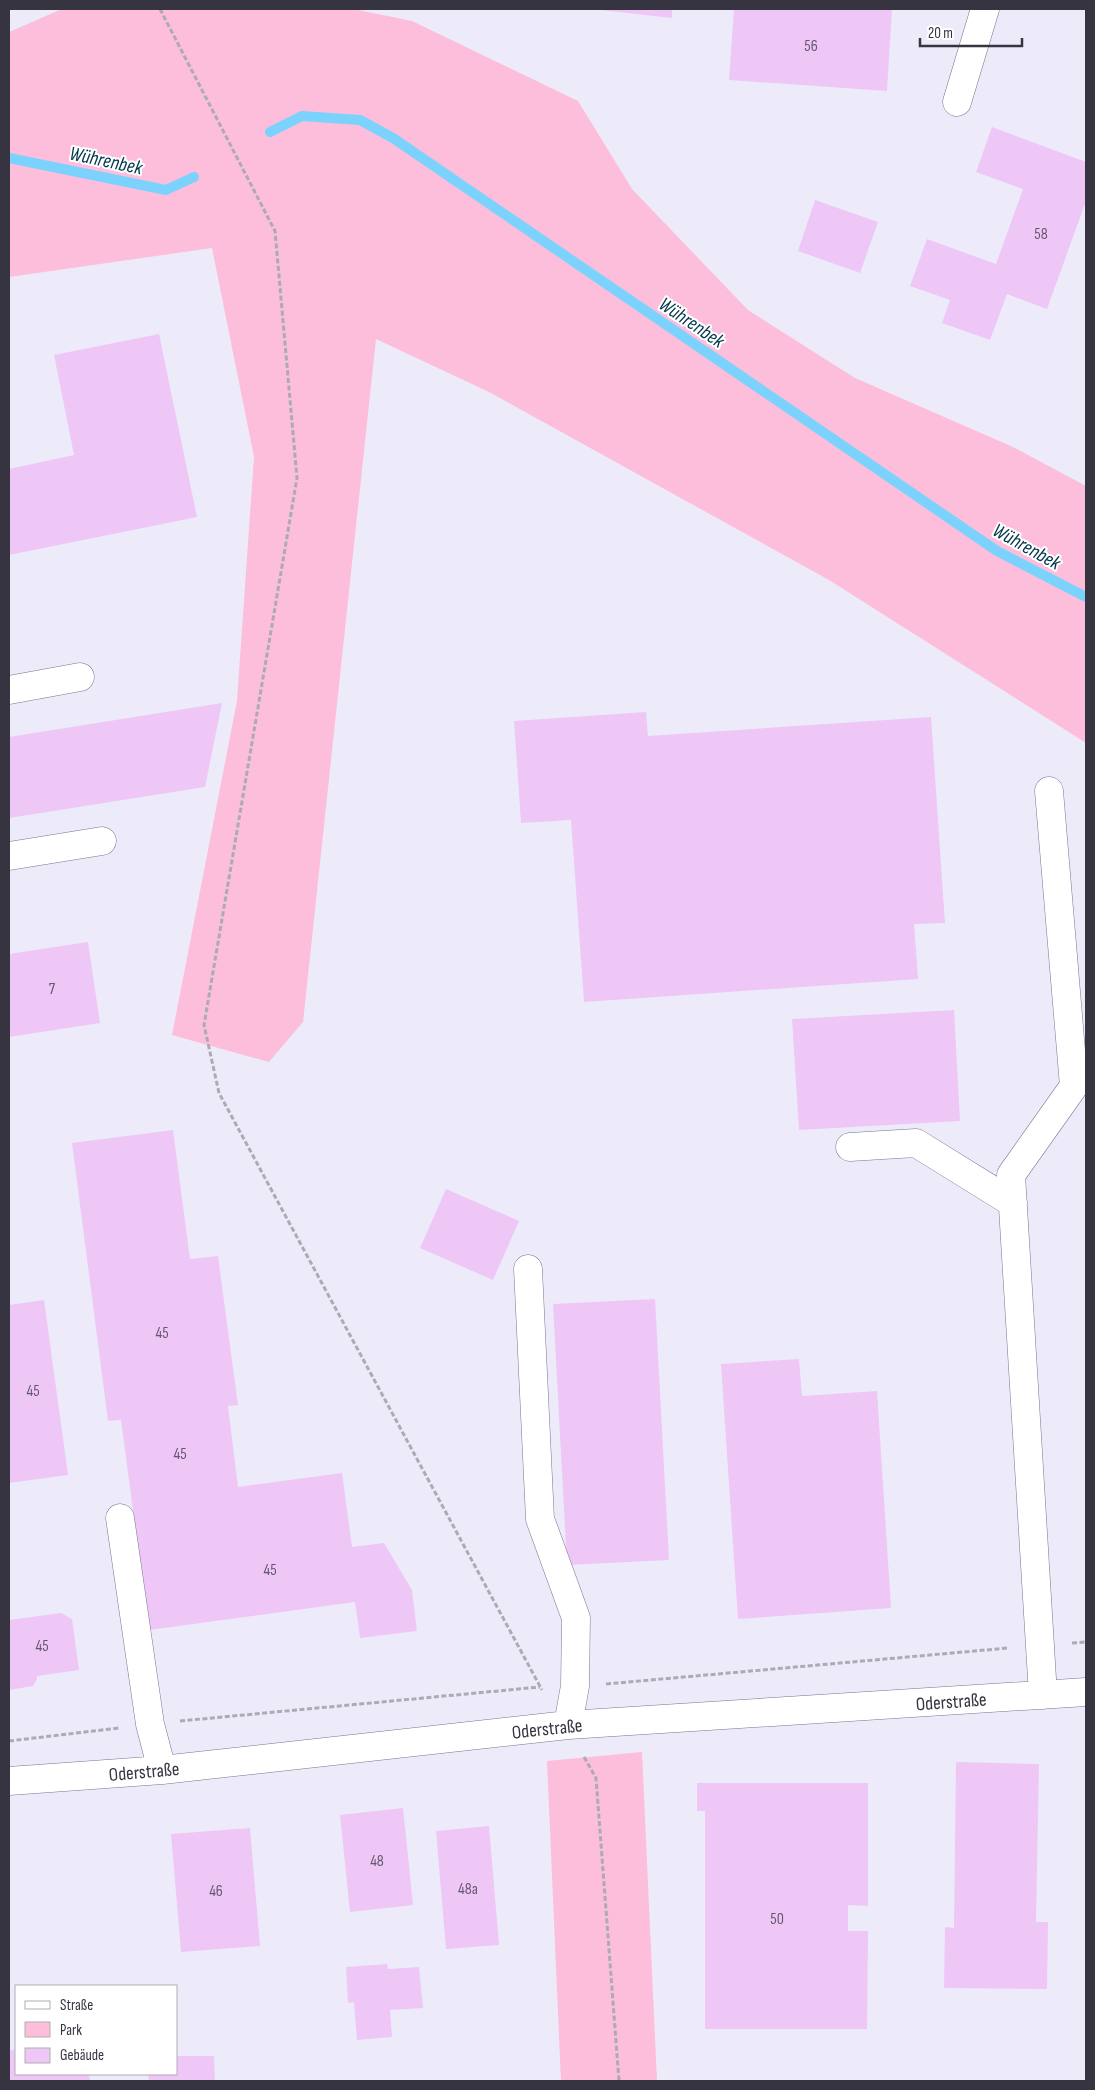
<svg xmlns="http://www.w3.org/2000/svg" width="1095" height="2090" viewBox="0 0 1095 2090" font-family="'Sofia Sans Condensed',sans-serif">
<style>
.built{fill:#edebfa;fill-rule:evenodd}
.green{fill:#fcbeda}
.lines{fill:none;stroke-linecap:round;stroke-linejoin:round}
.stream{stroke:#7bd3fd;stroke-width:10}
.building{fill:#eec7f7}
.minor-casing{stroke:#787590;stroke-width:29}
.path{stroke:#acabb3;stroke-width:3;stroke-dasharray:5 2.5;stroke-linecap:butt}
.minor{stroke:#fff;stroke-width:28}
.labels{text-anchor:middle;stroke-width:4;stroke-linejoin:round;paint-order:stroke}
.number-label{font-size:16px;fill:#64596e}
.street-label{font-size:19px;fill:#363440;stroke:#fff}
.water-label{font-size:20px;font-style:italic;fill:#00384d;stroke:#fff}
</style>
<rect width="100%" height="100%" fill="#f7f6fc"/>
<path class="built" d="M9,9H1086V2081H9ZM16,1986H176V2074H16Z"/>
<path class="green" d="M62,9H353L412,21L578,101L632,189L748,310L855,378L1013,447L1086,486V743L829,580L489,392L376,339L303,1022L269,1062L172,1035L237,701L254,457L212,248L9,277V32Z
M642,1752L657,2081H561L547,1761Z"/>
<g class="lines">
<path class="stream" d="M270,132L302,116L360,120L393,138L997,551L1086,597
M9,158L166,190L194,177"/>
</g>
<path class="building" d="M591,9H672V18Z
M734,9H892L887,91L729,80Z
M992,127L1086,162V201L1047,309L1007,294L990,340L942,323L950,300L910,286L927,239L996,264L1023,189L976,172Z
M815,200L878,222L860,273L798,251Z
M159,334L197,517L9,555V469L74,455L54,355Z
M222,703L205,787L9,818V737Z
M646,712L648,736L931,717L945,923L914,924L918,979L584,1002L571,820L521,823L514,721Z
M88,942L100,1023L9,1037V954Z
M954,1010L960,1121L799,1130L792,1019Z
M173,1130L190,1259L218,1256L238,1405L228,1406L238,1487L342,1473L352,1547L384,1543L412,1590L417,1631L360,1638L355,1602L149,1630L121,1420L108,1421L72,1143Z
M446,1189L519,1221L493,1280L420,1248Z
M655,1299L669,1560L567,1565L553,1304Z
M44,1300L68,1475L9,1483V1305Z
M799,1359L802,1396L877,1391L891,1608L738,1619L721,1364Z
M61,1613L72,1619L79,1670L37,1676V1679L33,1686L9,1690V1620Z
M956,1762L1039,1764L1036,1922H1048L1047,1989L944,1988L945,1927L954,1928Z
M697,1783H868V1906L848,1905V1931H868L867,2029H705V1811H697Z
M403,1808L413,1905L350,1912L340,1815Z
M489,1826L499,1945L446,1949L436,1831Z
M250,1828L260,1946L181,1952L171,1834Z
M387,1964L388,1969L419,1967L423,2008L390,2010L392,2037L357,2040L354,2002L348,2003L346,1967Z
M16,2049V2074H89L90,2081H9V2051Z
M176,2056H214L215,2081H149L148,2074H176Z"/>
<g class="lines">
<defs>
<path id="minor" d="M957,102L985,9
M9,690L80,677
M9,856L102,841
M850,1147L916,1143L1013,1203
M528,1269L540,1519L576,1618L575,1686L568,1725
M120,1518L150,1724L162,1770
M1043,1695L1011,1175L1074,1086L1049,791
M9,1781L162,1770L568,1725L1086,1692"/>
</defs>
<use href="#minor" class="minor-casing"/>
<path class="path" d="M160,9L275,231L297,478L204,1025L219,1093L542,1690
M1072,1643L1086,1642
M606,1684L1008,1648
M180,1721L540,1687
M9,1741L119,1728
M584,1757L596,1778L619,2081"/>
<use href="#minor" class="minor"/>
</g>
<g class="labels">
<g class="number-label">
<text x="811" y="51">56</text>
<text x="1041" y="239">58</text>
<text x="52" y="994">7</text>
<text x="162" y="1338">45</text>
<text x="33" y="1396">45</text>
<text x="180" y="1459">45</text>
<text x="270" y="1575">45</text>
<text x="42" y="1651">45</text>
<text x="377" y="1866">48</text>
<text x="468" y="1894">48a</text>
<text x="216" y="1896">46</text>
<text x="777" y="1924">50</text>
</g>
<g class="street-label">
<text transform="translate(951 1701) rotate(-4)" y="7">Oderstraße</text>
<text transform="translate(547 1728) rotate(-6)" y="7">Oderstraße</text>
<text transform="translate(144 1771) rotate(-5)" y="7">Oderstraße</text>
</g>
<g class="water-label">
<text transform="translate(106 160) rotate(12)" y="7">Wührenbek</text>
<text transform="translate(692 322) rotate(34)" y="7">Wührenbek</text>
<text transform="translate(1027 546) rotate(29)" y="7">Wührenbek</text>
</g>
</g>
<rect width="1095" height="2090" fill="none" stroke="#363440" stroke-width="20"/>
<rect x="15" y="1985" width="162" height="90" fill="#ffffff" stroke="#afaeb3"/>
<rect x="25" y="2001" width="25" height="8" fill="#ffffff" stroke="#afaeb3"/>
<text x="60" y="2010" font-size="15" fill="#363440">Straße</text>
<rect x="25" y="2022" width="25" height="15" fill="#fcbeda" stroke="#afaeb3"/>
<text x="60" y="2035" font-size="15" fill="#363440">Park</text>
<rect x="25" y="2048" width="25" height="15" fill="#eec7f7" stroke="#afaeb3"/>
<text x="60" y="2060" font-size="15" fill="#363440">Gebäude</text>
<path d="M920 38v8h102v-8" fill="none" stroke="#363440" stroke-width="2.5"/>
<text x="928" y="38" font-size="15" fill="#363440" stroke="#ffffff" stroke-width="4" paint-order="stroke">20 m</text>
</svg>
